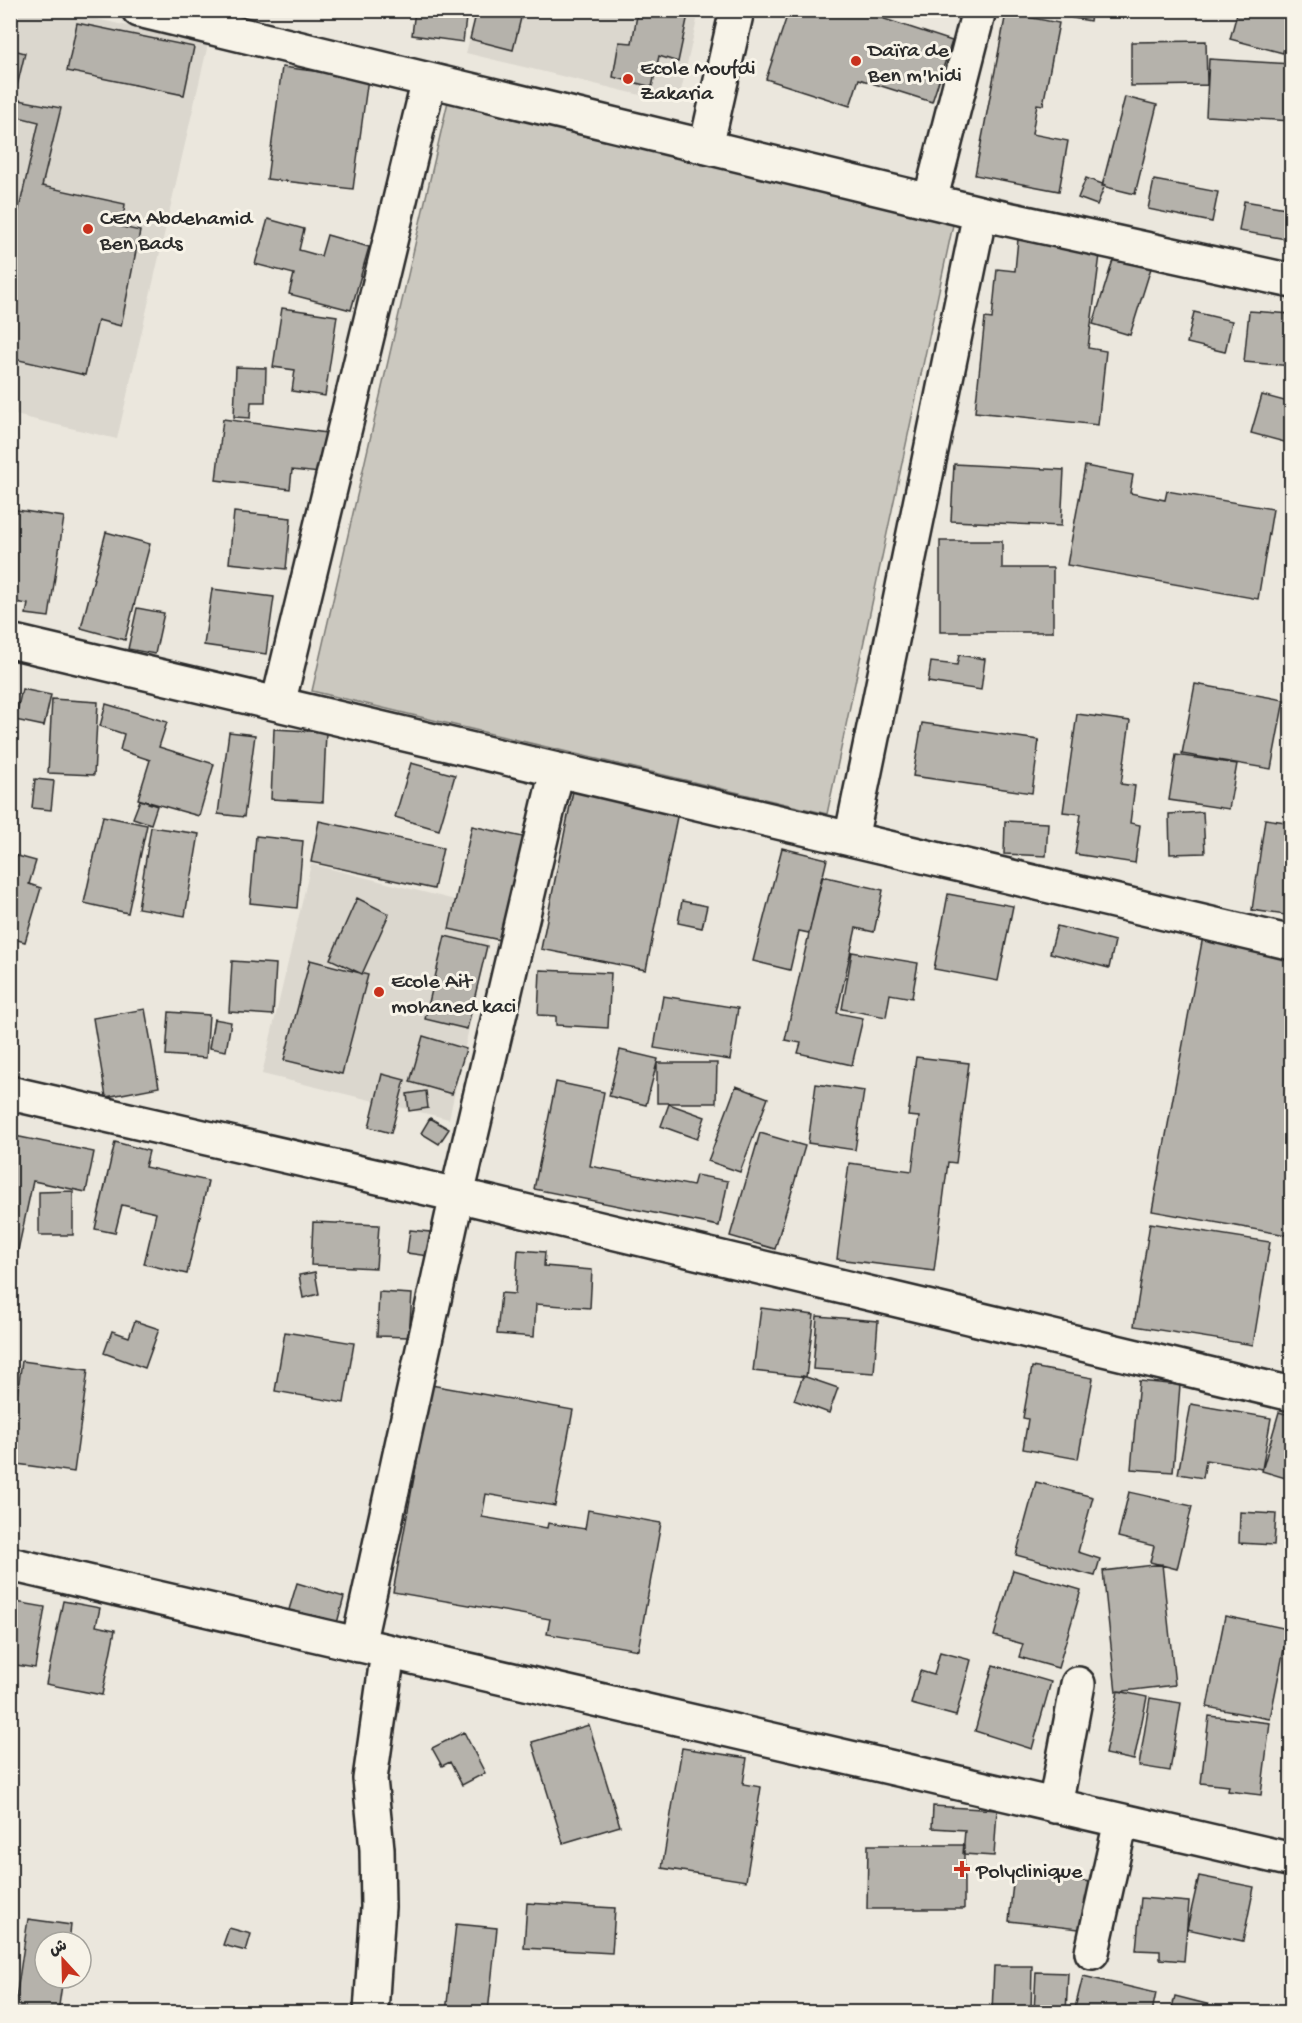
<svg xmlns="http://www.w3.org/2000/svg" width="1302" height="2023" viewBox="0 0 1302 2023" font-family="'Gochi Hand','Playpen Sans Arabic',sans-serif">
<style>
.built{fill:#dbd7ce}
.green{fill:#cbc8bf;stroke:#7b7a75;stroke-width:1.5}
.building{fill:#b5b2ab;stroke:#2b2b2b;stroke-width:1.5}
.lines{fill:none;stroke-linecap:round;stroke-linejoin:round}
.minor-casing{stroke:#2b2b2b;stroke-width:38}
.minor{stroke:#f7f3e8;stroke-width:33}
.poi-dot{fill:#c8321e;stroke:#f7f3e8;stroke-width:2}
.labels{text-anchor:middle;stroke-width:6;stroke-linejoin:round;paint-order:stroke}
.poi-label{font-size:22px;fill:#2b2b2b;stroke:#f7f3e8;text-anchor:start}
</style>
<rect width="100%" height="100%" fill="#ebe7dd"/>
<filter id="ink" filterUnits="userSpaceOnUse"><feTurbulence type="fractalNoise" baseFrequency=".0167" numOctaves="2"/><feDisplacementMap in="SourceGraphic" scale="12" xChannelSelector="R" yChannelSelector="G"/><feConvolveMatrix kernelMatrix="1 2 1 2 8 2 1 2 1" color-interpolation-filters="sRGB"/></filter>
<g filter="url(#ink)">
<path class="built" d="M11,11H61L208,44L117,439L11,414Z
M477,11H699L678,104L466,53Z
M311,864L495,910L449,1119L262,1074Z"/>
<path class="green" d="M449,97L954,220L827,814L312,691Z"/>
<path class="building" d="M415,10H467L463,42L412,35Z
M477,10H523L513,50L470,39Z
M638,10H689L678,62L659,56L652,87L613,77L619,42L632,43Z
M789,10H800L813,14L814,10H857L952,41L932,102L859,79L850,106L766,79Z
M1073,10H1092L1090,21L1072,18Z
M1238,10L1292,12V48L1284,47L1283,53L1230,39Z
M1006,13L1059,23L1043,105L1037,104L1032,134L1068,141L1059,191L975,175Z
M77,23L194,47L184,95L67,71Z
M1206,41L1207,85L1131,86V42Z
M10,49L25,53L10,115Z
M1209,59L1292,64V121L1206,116Z
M282,67L368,78L353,189L267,179Z
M1125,97L1157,105L1135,194L1102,186Z
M14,99L61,108L42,186L125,204L122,227L140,231L121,326L98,320L85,375L10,358V234L13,235L39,122L10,115Z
M1086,178L1105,185L1097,205L1078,198Z
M1154,180L1218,192L1212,222L1148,209Z
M1244,201L1292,209V240L1239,231Z
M268,219L304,229L299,250L321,256L327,235L369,247L351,310L289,294L294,274L255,264Z
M1018,239L1101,247L1088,348L1106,351L1098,425L975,412L985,318L992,319L997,269L1015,271Z
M1114,257L1151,268L1130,335L1093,324Z
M282,308L337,316L325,396L292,391L295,370L273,367Z
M1249,311L1292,314V366L1244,362Z
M1194,312L1232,321L1225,352L1187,343Z
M236,367L266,368L265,402H251L250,418L234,417Z
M1262,395L1292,403V444L1251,433Z
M223,419L334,434L329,474L292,470L290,489L216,480Z
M954,464L1064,470L1061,526L951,521Z
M1085,466L1133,475L1130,493L1165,500L1167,491L1273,509L1258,599L1067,565Z
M10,509L64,517L49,617L26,614L28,604L10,601Z
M234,512L291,518L286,569L229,563Z
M106,532L150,544L125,640L81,628Z
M940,541H1002V568H1053V632H940Z
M212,589L274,597L266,654L204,645Z
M137,608L164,613L155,654L128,649Z
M959,655L985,659L981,690L928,682L931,662L957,665Z
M1195,684L1284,700L1271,769L1182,754Z
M22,689L51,695L44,726L15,720Z
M52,699L98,702L94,775L48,773Z
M106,704L167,722L159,747L214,764L199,816L138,799L150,760L120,750L124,734L100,726Z
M1077,714L1130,721L1121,784L1135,786L1130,823L1140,825L1135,863L1075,854L1081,814L1063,812Z
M922,723L1039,740L1032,793L913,776Z
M274,729L326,732L323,802L271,799Z
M229,732L255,735L244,817L218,814Z
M1176,755L1237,764L1229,809L1169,800Z
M411,763L455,775L439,830L395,817Z
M35,779L54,781L51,810L32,808Z
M574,786L679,807L646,970L541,949Z
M140,800L157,806L151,824L133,818Z
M1203,812L1205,853L1170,854L1169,814Z
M103,816L147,825L128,913L84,903Z
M1265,819L1292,823V916L1252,910Z
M319,821L443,848L434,889L311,862Z
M1005,821L1048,823L1046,856L1004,854Z
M472,826L523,837L500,940L449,929Z
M151,827L199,834L185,916L138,908Z
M256,836L303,841L297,908L250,903Z
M782,848L827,859L809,933L799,931L790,970L753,961Z
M10,854L36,861L29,884L41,888L25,942L10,938Z
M822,876L883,890L874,932L856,928L837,1013L863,1018L852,1065L798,1053L801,1043L785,1040Z
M948,894L1013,906L998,981L934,969Z
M357,898L389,914L362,974L330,959Z
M682,901L707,906L702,928L678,923Z
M1057,926L1115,941L1109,968L1050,953Z
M445,936L487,946L467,1029L425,1019Z
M1203,936L1292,952V1236L1152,1211Z
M852,952L918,963L912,998L890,994L886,1017L842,1009Z
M310,960L368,975L342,1074L284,1060Z
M232,961L276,964L273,1015L229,1012Z
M540,970L611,973L608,1028L556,1025V1016L538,1015Z
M663,996L738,1008L730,1060L654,1048Z
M145,1009L159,1087L106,1097L93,1018Z
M169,1012L209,1015L206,1058L166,1055Z
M214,1019L231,1022L226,1051L209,1048Z
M423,1036L466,1049L452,1094L410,1082Z
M620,1050L658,1059L646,1105L609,1096Z
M916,1057L969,1063L956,1163L948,1162L934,1271L837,1259L849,1163L912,1171L919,1117L908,1116Z
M657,1063H717L716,1103H657Z
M382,1074L405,1080L391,1133L369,1127Z
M556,1082L604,1092L590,1166L693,1186L696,1175L728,1181L719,1226L534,1189Z
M816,1084L864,1091L855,1150L808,1143Z
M736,1086L768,1098L740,1172L708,1161Z
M426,1091L428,1108L409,1111L407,1094Z
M669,1104L705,1117L697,1139L661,1126Z
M430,1118L449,1129L439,1144L421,1133Z
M760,1133L805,1146L775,1249L730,1236Z
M10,1135L94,1152L86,1192L33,1181L10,1287Z
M115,1142L149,1151L145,1167L208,1181L187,1274L144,1264L156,1213L122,1205L115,1233L95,1229Z
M73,1191V1235H39V1192Z
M313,1222L379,1225L376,1268L311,1265Z
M1150,1223L1270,1242L1253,1345L1134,1326Z
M410,1230L430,1232L428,1256L407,1253Z
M518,1250L545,1252L544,1266L592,1270L590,1308L536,1304L534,1337L497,1334L501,1293L515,1294Z
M315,1272L319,1294L303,1298L299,1275Z
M379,1292L412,1294L409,1337L377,1336Z
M761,1308L814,1315L806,1377L753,1371Z
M817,1316L878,1321L874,1373L813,1369Z
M135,1321L159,1329L145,1368L104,1353L112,1331L129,1337Z
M285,1332L354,1343L344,1403L275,1391Z
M22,1361L88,1370L74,1472L10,1463V1443Z
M1032,1367L1093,1378L1078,1459L1023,1449L1028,1419L1023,1418Z
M803,1376L838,1388L829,1413L794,1400Z
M1139,1381L1180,1385L1173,1472L1131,1469Z
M431,1385L573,1410L555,1506L486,1494L482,1517L547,1528L548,1523L585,1529L588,1510L661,1523L638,1650L547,1634L550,1619L393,1592Z
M1191,1404L1271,1418L1262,1469L1206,1460L1203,1478L1178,1474Z
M1279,1412L1292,1416V1480L1262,1471Z
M1036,1482L1093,1497L1078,1552L1100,1559L1095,1576L1016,1555Z
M1129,1492L1192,1506L1177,1569L1150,1562L1154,1546L1118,1537Z
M1240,1512L1276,1514L1274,1545L1239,1543Z
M1162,1564L1175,1685L1116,1692L1103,1571Z
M1013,1570L1081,1590L1058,1668L1019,1657L1023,1644L994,1636Z
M297,1583L344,1597L336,1627L288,1613Z
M10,1601L45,1607L35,1668L10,1664Z
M63,1601L100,1608L96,1626L115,1630L102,1695L46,1684Z
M1225,1616L1288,1629L1270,1719L1207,1707Z
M940,1652L971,1660L956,1716L911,1704L920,1671L934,1675Z
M993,1665L1051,1682L1032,1749L975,1731Z
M1118,1691L1147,1697L1134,1760L1105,1754Z
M1150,1698L1181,1703L1170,1771L1139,1766Z
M1209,1716L1270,1723L1261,1795L1228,1791L1229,1786L1201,1783Z
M589,1725L620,1826L563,1843L532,1742Z
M464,1732L485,1773L462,1785L450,1762L442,1766L432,1748Z
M682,1748L747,1758L743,1784L761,1787L746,1881L662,1868Z
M933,1806L997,1810L994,1856L963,1854L965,1830L932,1828Z
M868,1845H964V1909H867Z
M1014,1874L1102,1883L1096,1931L1009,1921Z
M1199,1876L1254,1887L1243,1941L1187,1929Z
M1141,1898L1189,1902L1184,1961L1160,1959V1951L1136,1950Z
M527,1903L615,1908L612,1953L524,1948Z
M28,1919L71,1925L69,1942H45V1978H63L58,2012H14Z
M456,1924L497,1928L488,2012H446Z
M229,1928L251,1934L246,1951L223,1945Z
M994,1966H1032L1031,2012H992Z
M1036,1972L1068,1973L1066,2012H1034Z
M1083,1976L1156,1993L1152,2012H1074Z
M1175,1996L1234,2011L1233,2012H1171Z"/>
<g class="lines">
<defs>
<path id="minor" d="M139,10L980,213L1292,281
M706,147L737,10
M930,201L979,10
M10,641L1292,943
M278,704L429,80
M851,839L980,213
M10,1093L457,1195L1292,1394
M10,1564L1292,1860
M358,1645L457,1195L557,770
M1055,1806L1078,1684
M1092,1952L1121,1821
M371,2012L378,1907L377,1849L370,1779L388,1652"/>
</defs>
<use href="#minor" class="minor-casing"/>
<use href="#minor" class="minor"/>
</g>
</g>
<g class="poi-dot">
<circle cx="856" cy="61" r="6"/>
<circle cx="628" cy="79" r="6"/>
<circle cx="88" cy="229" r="6"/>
<circle cx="379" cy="992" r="6"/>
<path d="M959 1860h6v6h6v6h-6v6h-6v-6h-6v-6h6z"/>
</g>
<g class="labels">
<g class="poi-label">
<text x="868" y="56">Daïra de<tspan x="868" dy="25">Ben m'hidi</tspan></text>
<text x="640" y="74">Ecole Moufdi<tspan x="640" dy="25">Zakaria</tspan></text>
<text x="100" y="224">CEM Abdehamid<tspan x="100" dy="25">Ben Bads</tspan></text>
<text x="391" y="987">Ecole Ait<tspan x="391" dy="25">mohaned kaci</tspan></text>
<text x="976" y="1877">Polyclinique</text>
</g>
</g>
<rect width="1302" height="2023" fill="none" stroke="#f7f3e8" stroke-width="36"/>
<rect x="18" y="18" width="1266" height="1987" fill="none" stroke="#2b2b2b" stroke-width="2" filter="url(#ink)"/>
<g transform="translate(63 1960) rotate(338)"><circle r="28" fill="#f7f3e8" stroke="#a5a39c" stroke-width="1.5"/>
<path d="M0-4.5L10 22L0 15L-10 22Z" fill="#c8321e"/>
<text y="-9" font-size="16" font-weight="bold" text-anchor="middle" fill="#2b2b2b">ش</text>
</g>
</svg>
